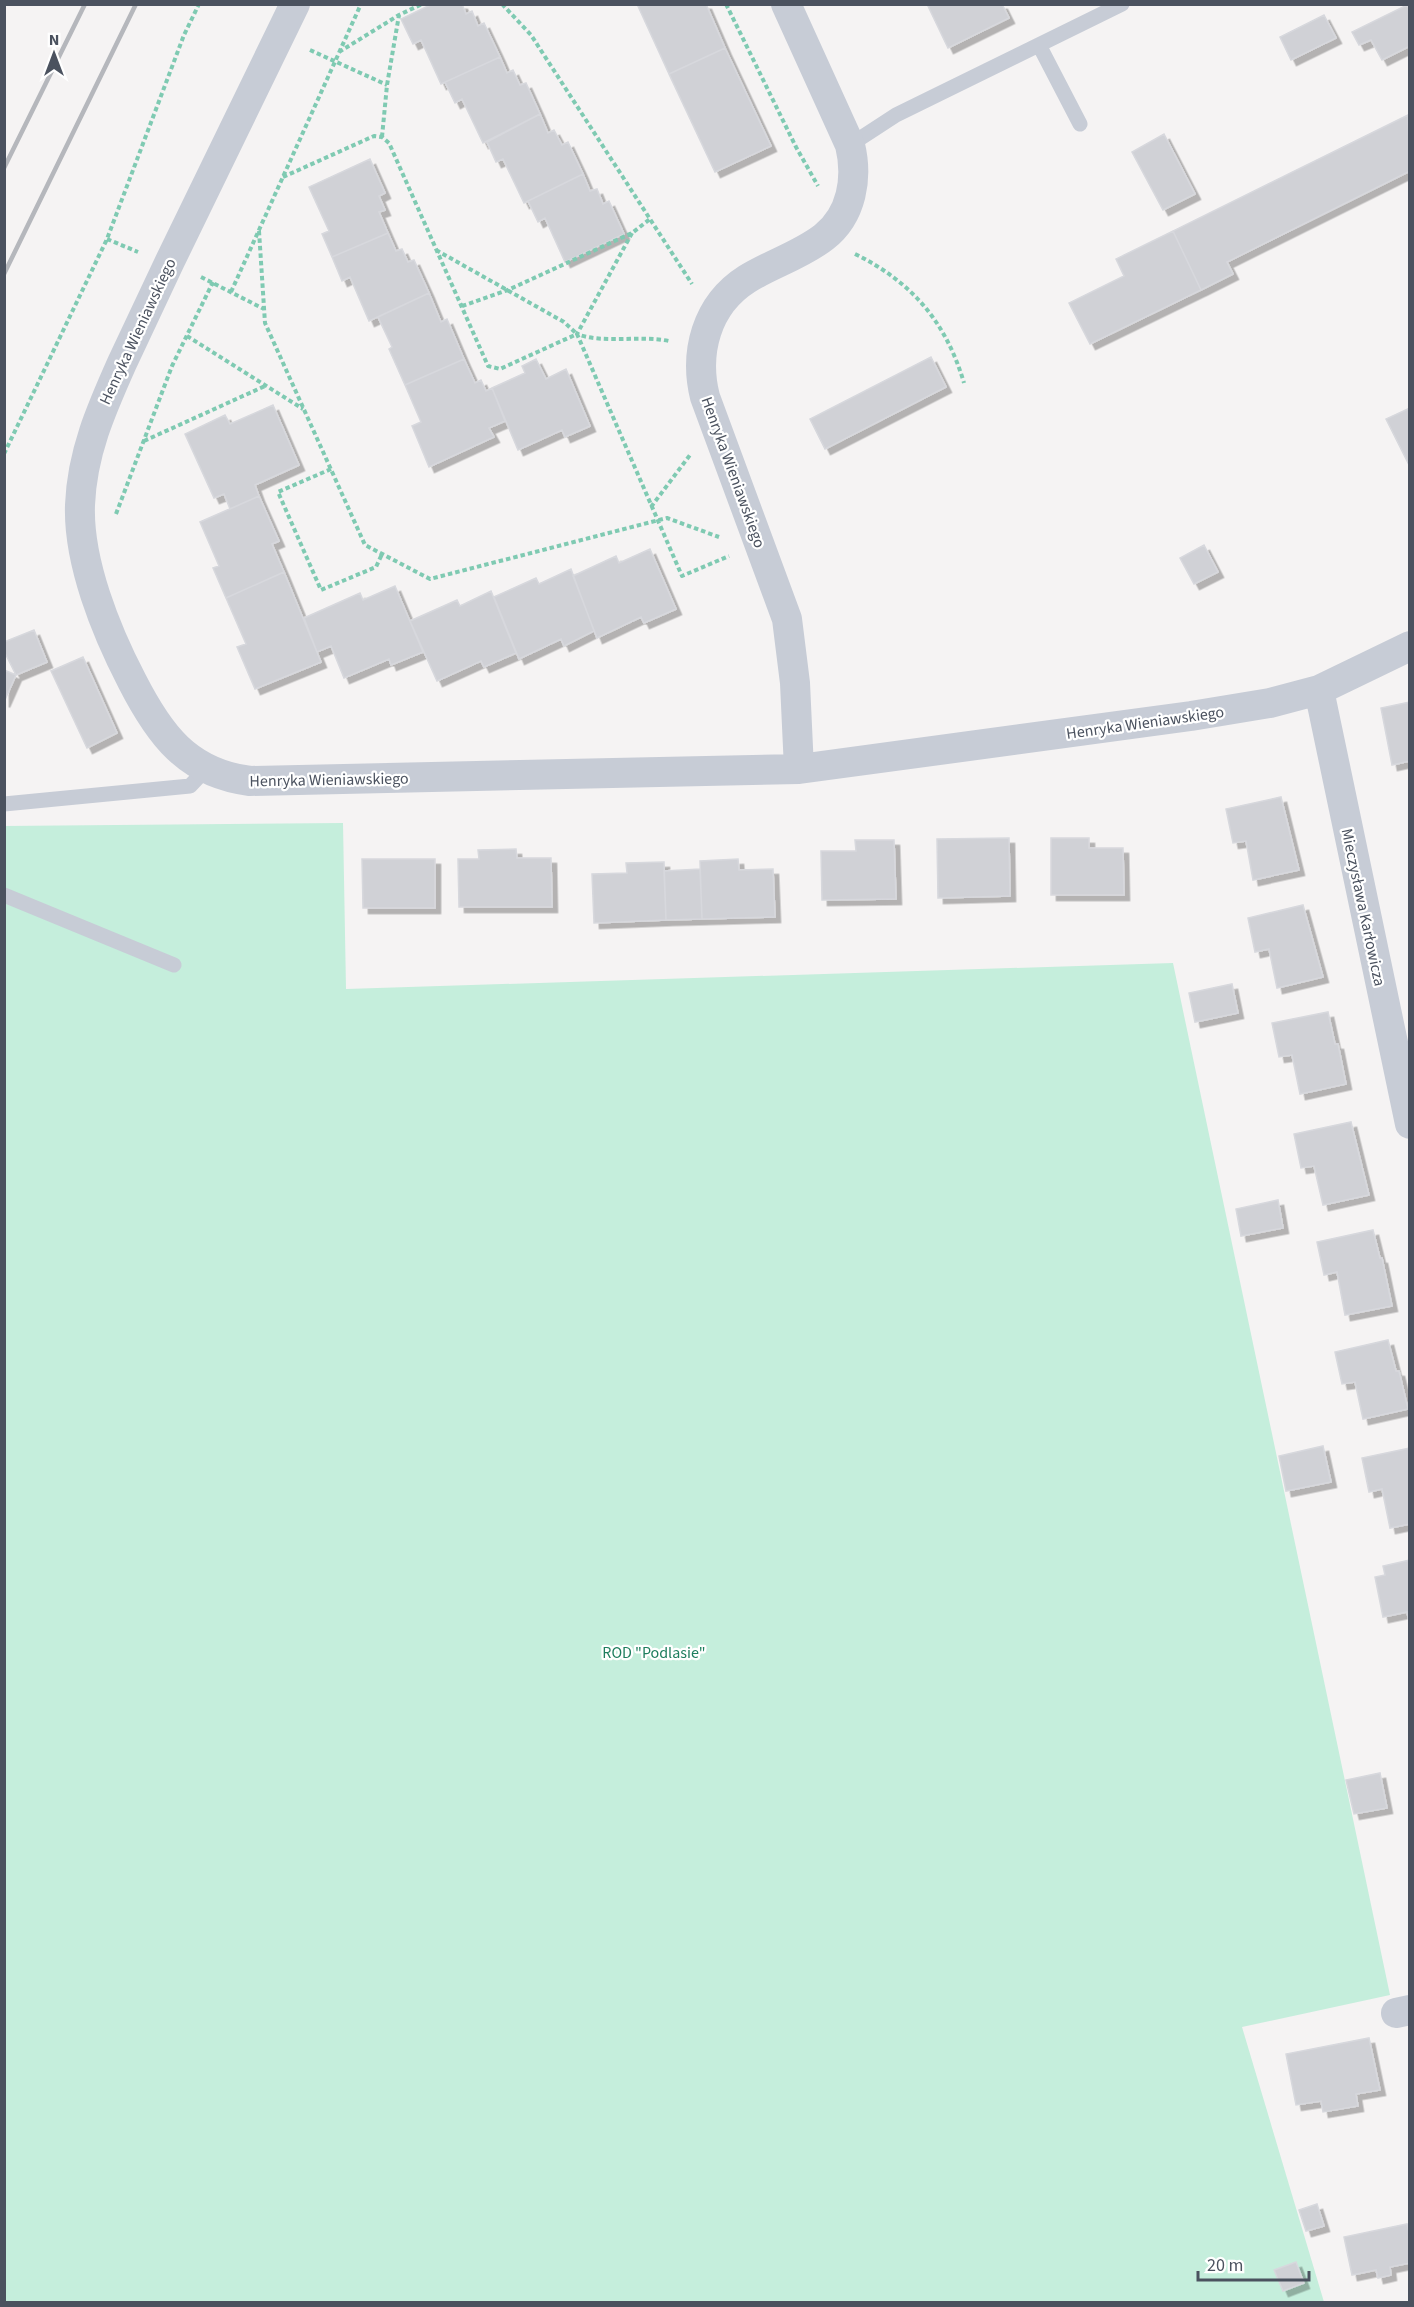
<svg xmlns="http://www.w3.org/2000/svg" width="1414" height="2307" viewBox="0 0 1414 2307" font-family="'Source Sans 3',sans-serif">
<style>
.green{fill:#c5eedc}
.building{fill:#d0d1d6;stroke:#d7d8dd;stroke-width:1.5;filter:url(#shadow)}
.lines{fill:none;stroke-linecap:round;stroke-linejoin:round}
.path{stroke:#7fcab2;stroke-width:4;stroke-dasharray:4.5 3;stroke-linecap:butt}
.service{stroke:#c7ccd6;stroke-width:15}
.minor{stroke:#c7ccd6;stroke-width:30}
.rail{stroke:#b5b7bc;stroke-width:4.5}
.labels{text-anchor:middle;stroke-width:4.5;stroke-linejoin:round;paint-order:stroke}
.street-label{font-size:16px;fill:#4b525f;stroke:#fff}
.park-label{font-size:16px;fill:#1e7e5e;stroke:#fff}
</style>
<defs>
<filter id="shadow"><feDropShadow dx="5.5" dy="5.5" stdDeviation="0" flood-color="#0004"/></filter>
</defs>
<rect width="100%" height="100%" fill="#f5f3f3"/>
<path class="green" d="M343,823L346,989L1173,963L1390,1995L1242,2027L1324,2302H5L4,826Z"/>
<path class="building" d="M432,4H462L466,14L472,11L478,26L484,23L500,57L441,84L421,40L413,44L401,19Z
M637,4H706L725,48L669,74Z
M927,4H1002L1009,18L948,48Z
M1407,5L1410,10V46L1382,60L1371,40L1359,45L1352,32Z
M1324,15L1336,38L1291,60L1280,37Z
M725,48L771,146L715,172L669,74Z
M500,57L507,73L513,70L520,85L526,83L540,114L483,143L462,99L455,103L445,82Z
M540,114L548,133L554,130L562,145L568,142L583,174L524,203L503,159L496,162L487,142Z
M1408,115L1410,171L1227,262L1233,274L1201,290L1173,231Z
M1164,134L1195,194L1163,210L1132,152Z
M370,159L385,193L379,196L385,210L379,212L388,233L332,257L322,234L329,231L309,187Z
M583,174L590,191L597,189L603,204L609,201L624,234L565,262L545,218L538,222L528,201Z
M1173,231L1201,290L1090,344L1069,303L1124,276L1116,259Z
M388,233L396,251L402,249L408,262L414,260L429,293L369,321L350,277L342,281L332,257Z
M429,293L441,322L447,319L464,359L405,385L389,349L392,347L378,317Z
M931,357L946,387L825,449L810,419Z
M464,359L475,383L481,380L486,391L492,388L505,421L489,428L494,437L429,467L412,426L421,422L405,385Z
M536,359L546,379L566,369L590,426L565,437L562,430L518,450L492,388L525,373L522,366Z
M273,405L299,465L255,485L259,496L230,509L224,494L214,498L185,434L225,415L230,424Z
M1410,408V467L1386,419Z
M259,496L279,541L272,544L284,572L226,598L213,568L219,566L200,522Z
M1204,545L1218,572L1194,584L1180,558Z
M650,549L676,609L644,623L641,617L597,638L573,576L616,556L619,563Z
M571,569L594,631L564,646L561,639L519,659L494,597L536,578L539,584Z
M284,572L321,662L255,689L237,647L246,644L226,598Z
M395,586L423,652L391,665L389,659L344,678L331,646L317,652L304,618L360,593L363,600Z
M491,591L516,653L484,667L481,661L437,681L410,621L457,600L460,606Z
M34,630L47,662L16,675L4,651V642Z
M83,657L117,733L87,748L51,671Z
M4,670L16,675L4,702Z
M1410,702V761L1392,765L1381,708Z
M1281,797L1299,870L1253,880L1246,841L1233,843L1226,809Z
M1009,838L1010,896L938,898L937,839Z
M1051,838H1089V848H1123L1124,895H1051Z
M855,840H894L896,899L822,900L821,851H856Z
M516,849L517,858H551L552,907H459L458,859H479L478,850Z
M362,859H435V908H363Z
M738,859L739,870L773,869L775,917L702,919L700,861Z
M664,862L666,920L594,923L592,874L627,873L626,863Z
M700,869L702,919L666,920L664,871Z
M1303,905L1323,977L1277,988L1269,949L1255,952L1248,918Z
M1232,984L1238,1013L1195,1022L1189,993Z
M1328,1012L1335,1044H1338L1346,1084L1300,1094L1292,1055L1279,1057L1272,1023Z
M1351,1122L1369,1195L1323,1205L1314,1166L1301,1168L1294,1134Z
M1278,1200L1283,1228L1241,1236L1236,1209Z
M1373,1230L1380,1258H1382L1392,1306L1345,1315L1337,1272L1324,1275L1317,1242Z
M1388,1340L1396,1371H1399L1408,1409L1363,1419L1355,1382L1342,1384L1335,1352Z
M1323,1446L1331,1482L1286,1491L1279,1456Z
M1410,1448V1524L1390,1528L1382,1489L1369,1492L1362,1458Z
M1410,1560V1626L1407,1612L1383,1617L1375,1577L1385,1575L1383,1566Z
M1380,1773L1387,1808L1354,1814L1346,1780Z
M1369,2038L1380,2090L1356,2094L1358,2106L1323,2112L1321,2101L1296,2105L1286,2054Z
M1317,2204L1324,2226L1306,2231L1299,2210Z
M1407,2224L1410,2237V2263L1390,2267L1391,2275L1378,2278L1376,2270L1352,2275L1344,2237Z
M1296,2262L1304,2283L1283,2291L1274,2270Z"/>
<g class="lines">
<path class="path" d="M502,4L531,35L692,284
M726,4L796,147L818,186
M310,50L387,85
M339,52L399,15L422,4
M382,137L387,85L399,15
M283,177L374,136L382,137L389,143L488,366L500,369L577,334L682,576L729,556
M259,231L265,323L365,545L430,579L667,518L719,537
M632,233L577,334C602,344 640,335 669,341
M107,239L138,252
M436,250L564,322L577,334
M855,254C912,282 946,322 964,383
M201,277L264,309
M231,292L361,4
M462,306L508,290L632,233L650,219
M187,336L303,409
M144,441L265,386
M4,454L107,239L184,35L199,4
M331,469L278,492L321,590L376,567L382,554
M651,507L690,455
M116,514L172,366L213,282"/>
<path class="service" d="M1039,45L1080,124
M850,145L896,115L1122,4
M4,804L190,786L206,769
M4,895L174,965"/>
<path class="minor" d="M295,4C253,90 212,175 170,261C154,295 138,329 122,363C101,410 82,453 80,505C78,562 106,631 132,681C159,734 187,773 250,781L799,769L1191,716L1270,703L1319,690L1410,646
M786,4L850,145C858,178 852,215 824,237C801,255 771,264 747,279C706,305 694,353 705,397L787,619L795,683L799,769
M1319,690L1410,1124
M1396,2013L1410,2010"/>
<path class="rail" d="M4,168L85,4
M4,274L136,4"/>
</g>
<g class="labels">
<g class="street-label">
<text transform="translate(137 331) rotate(-65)" y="6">Henryka Wieniawskiego</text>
<text transform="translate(734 472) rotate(70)" y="6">Henryka Wieniawskiego</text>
<text transform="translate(1145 722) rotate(-8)" y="6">Henryka Wieniawskiego</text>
<text transform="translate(329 779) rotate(-1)" y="6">Henryka Wieniawskiego</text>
<text transform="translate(1364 907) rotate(78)" y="6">Mieczysława Karłowicza</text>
</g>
<g class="park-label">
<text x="654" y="1658">ROD "Podlasie"</text>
</g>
</g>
<rect width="1414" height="2307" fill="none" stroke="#4b525f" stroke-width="12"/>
<g transform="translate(54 54)" stroke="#ffffff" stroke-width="4.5" paint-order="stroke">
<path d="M0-4.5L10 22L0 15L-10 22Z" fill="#4b525f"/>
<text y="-9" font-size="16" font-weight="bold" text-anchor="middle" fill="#4b525f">N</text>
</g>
<path d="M1198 2271v9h111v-9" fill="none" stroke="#4b525f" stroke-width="3"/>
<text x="1207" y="2271" font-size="18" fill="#4b525f" stroke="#ffffff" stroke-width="4.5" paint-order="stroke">20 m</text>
</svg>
